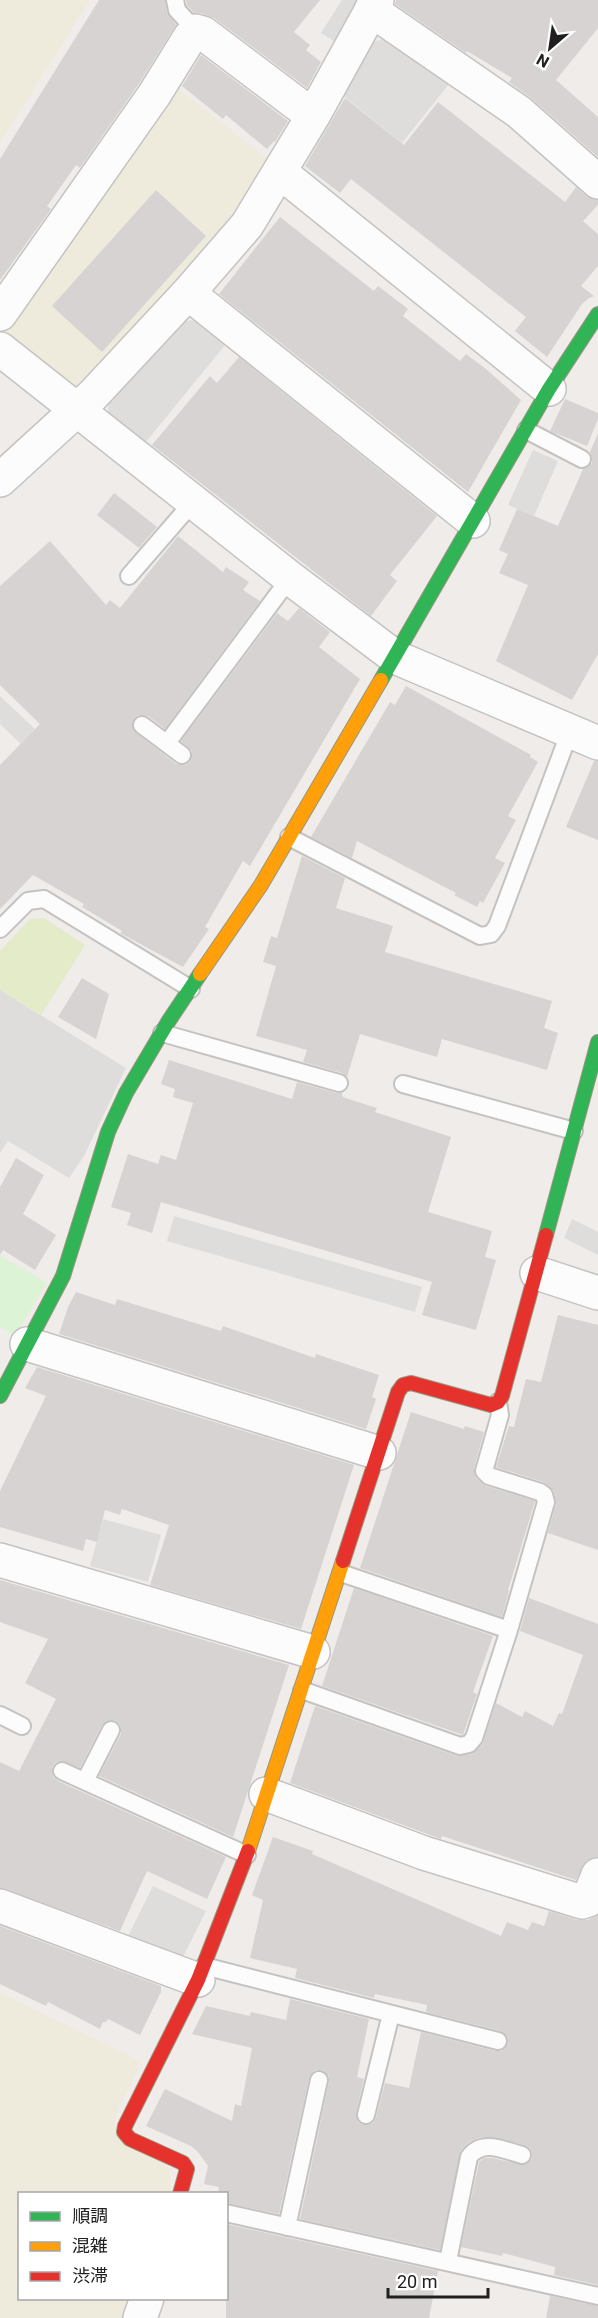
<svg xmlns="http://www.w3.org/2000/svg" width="598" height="2318" viewBox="0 0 598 2318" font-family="Roboto,'Noto Sans JP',sans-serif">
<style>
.farmland{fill:#efebdc}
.grass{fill:#e3ebc8}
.park{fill:#dcf4d5}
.parking{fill:#dfdddc}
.building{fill:#d7d3d2}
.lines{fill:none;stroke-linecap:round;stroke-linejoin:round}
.lane-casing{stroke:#c4c3c1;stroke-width:20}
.street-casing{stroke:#c4c3c1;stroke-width:36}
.fast-casing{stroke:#9a9680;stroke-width:16}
.slow-casing{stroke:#9a9680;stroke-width:16}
.jam-casing{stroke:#9a9680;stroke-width:16}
.lane{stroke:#fdfcfc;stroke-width:16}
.street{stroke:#fdfcfc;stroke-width:33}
.fast{stroke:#30b455;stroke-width:14}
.slow{stroke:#ff9f0a;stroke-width:14}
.jam{stroke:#e5322d;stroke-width:14}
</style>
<rect width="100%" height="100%" fill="#efece9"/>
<path class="farmland" d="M0,0H90L0,143Z
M177,88L269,160L239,214L78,396L1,331Z
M0,1993L141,2061L113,2122L169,2168L171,2193L20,2194V2298L134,2299L127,2318H0Z"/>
<path class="grass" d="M44,918L85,945L41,1015L0,990V951L30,919Z"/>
<path class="park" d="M0,1255L47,1283L15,1336L0,1327Z"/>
<path class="parking" d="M342,0H367L340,45L321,33Z
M389,37L449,84L402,143L340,93L373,42Z
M196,320L226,344L145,443L108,414L109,397L184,321Z
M533,450L558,461L534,516L508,505Z
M0,696L35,729L21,744L0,724Z
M0,990L126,1068L84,1156L69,1178L8,1141L0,1153Z
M174,1216L422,1287L415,1312L167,1241Z
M572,1219L598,1232V1255L564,1238Z
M103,1519L161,1535L148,1582L90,1566Z
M153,1886L206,1911L181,1961L126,1940Z"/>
<path class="building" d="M99,0H165L167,13L176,25L138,85L80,168L76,165L47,206L51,209L0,280V159Z
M186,0H320L294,32L310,45L306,50L321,62L307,88L214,18L201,13H194L187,5Z
M396,0H598V28L556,80L598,117V157L531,98L509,82L512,78L467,51L466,53L395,4Z
M201,55L288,121L275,142L274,141L267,149L226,115L223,119L182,86Z
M345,98L404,145L438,102L565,202L576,187L586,196L598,200V205L583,221L598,234V266L581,286L594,296L589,298L582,304L547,357L515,331L526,317L351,179L340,193L305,166Z
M156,190L206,236L102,352L52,306Z
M280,217L374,291L378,286L408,309L403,316L460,361L466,354L486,369L521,400L468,492L219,294Z
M239,357L437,516L390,575L397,581L371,616L152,445L210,376L217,383Z
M565,399L598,413V419L587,446L550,431Z
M598,433V654L572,700L496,661L528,585L499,573L508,554L499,550L517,509L558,526L583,469L592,463V458L590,452Z
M114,493L157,527L139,548L97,515Z
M178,536L223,572L226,567L249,582L243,590L260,601L165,729L148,716L138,715L132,723L136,733L176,764L186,765L190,762L192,751L181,741L277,613L288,621L299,608L330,632L319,647L360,679L250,866L243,861L205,927L209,929L183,967L120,933L122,931L82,907L84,904L33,875L0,909V765L40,724L0,685V586L50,541L106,605L110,600L120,608Z
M406,686L531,755L530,757L538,762L508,816L516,820L495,858L505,863L483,903L480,901L477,907L454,895L456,893L357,841L352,858L311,837L390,702L395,705Z
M594,761H598V840L566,827Z
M302,856L345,878L336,908L393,926L385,952L552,1001L544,1028L558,1033L547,1070L442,1039L437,1057L360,1034L347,1077L342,1073L303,1062L307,1050L256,1036L276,966L263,962L271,936L277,938Z
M82,978L109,994L96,1039L58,1017Z
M169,1060L292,1099L297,1082L336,1093H342V1096L345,1098L377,1108L375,1112L451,1137L428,1212L492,1231L485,1257L496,1260L476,1330L422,1315L432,1282L161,1202L152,1233L127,1225L131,1213L111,1207L128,1154L158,1164L161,1155L176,1160L193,1103L173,1097L175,1089L161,1084Z
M16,1158L44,1175L23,1214L56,1235L35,1270L3,1250L0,1255V1187Z
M76,1292L115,1305L117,1299L221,1331L223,1326L315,1358L316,1354L379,1375L372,1397L376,1399L366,1429L59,1334L68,1307Z
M558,1315L598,1325V1550L548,1533L556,1504L554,1492L550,1487L543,1482L496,1467L509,1426L514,1427L526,1379L541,1382Z
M37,1367L354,1465L301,1629L150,1585L169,1525L122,1509L120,1515L105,1510L97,1542L86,1539L83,1551L0,1527V1491L46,1396L25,1388Z
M411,1412L464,1429L465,1426L484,1432L474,1468L476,1478L486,1486L535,1501L508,1590L509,1591L502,1617L360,1568Z
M0,1580L289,1665L233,1837L99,1776L121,1734L120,1725L115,1720H110L102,1725L80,1768L62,1761L55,1763L52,1767L53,1777L58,1781L226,1857L207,1899L147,1871L120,1931L0,1888V1762L19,1771L56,1699L25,1683L48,1639L0,1622Z
M354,1588L493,1636L473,1692L477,1694L463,1735L322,1686Z
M529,1598L598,1624V1857L586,1861L576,1880L442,1836L441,1839L430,1835L290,1783L315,1706L457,1756L472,1754L482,1745L496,1703L522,1717L525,1711L553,1726L559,1713L562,1714L583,1655L520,1631Z
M273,1837L313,1851L312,1854L501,1936L507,1922L528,1930L532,1922L544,1926L549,1911L577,1920H588L598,1915V2285L554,2275L555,2267L503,2253L502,2256L461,2247L479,2162L484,2158H492L524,2165L532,2159V2152L529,2147L503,2139L487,2137L478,2138L469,2142L461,2150L440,2250L300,2219L329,2082V2076L322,2070H315L309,2078L279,2214L226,2203V2193H218L219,2187L204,2184L208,2166L198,2152L191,2146L146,2126L165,2089L232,2121L235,2104L241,2106L252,2048L192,2034L206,2006L250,2016L251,2012L286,2020L290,1999L369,2019L357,2077L364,2079L356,2113L358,2122L364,2125L373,2123L376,2118L385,2083L409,2088L421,2032L495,2051H501L508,2044V2038L501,2031L426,2012L427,2005L375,1994L374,1998L295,1978L297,1969L250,1958L263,1900L252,1895Z
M0,1926L161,1986V1992L140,2035L108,2019L106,2022H103L100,2029L48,2002L46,2006L0,1984Z
M226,2224L438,2271L429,2318H226Z
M550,2296L598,2306V2318H546Z"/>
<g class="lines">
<defs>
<path id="lane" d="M175,0L177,10L196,31
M526,430L582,459
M129,576L193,502
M142,725L182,755
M167,743L290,578
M289,837L480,936L491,934L497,926L570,731
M0,929L28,901L44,899L191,989
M162,1033L339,1083
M403,1084L574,1131
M341,1573L509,1630
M302,1690L460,1746L469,1744L474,1738L509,1630L546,1502L544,1495L540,1492L489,1476L484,1471L500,1415L498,1402
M0,1715L22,1726
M62,1771L247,1855
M85,1781L111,1730
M204,1966L498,2041
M366,2115L391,2014
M226,2213L598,2296
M287,2227L319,2080
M448,2261L469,2157C482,2139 504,2150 522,2155"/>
<path id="street" d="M371,10L519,112L598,182
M280,172L549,389
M188,293L473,521
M0,314L154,95L190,37L196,31L203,33L313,116
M0,349L290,578L395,657L598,743
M0,480L93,395L188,293L247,225L313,116L377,0
M537,1273L598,1293
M27,1344L379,1453
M0,1560L313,1652
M266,1794L424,1853L582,1902L588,1900L598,1875
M0,1906L198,1980
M140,2318L147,2298"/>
<path id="fast" d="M381,680L549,389L598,314
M546,1235L598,1042
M0,1396L63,1276L108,1132L126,1093L168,1022L200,974"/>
<path id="slow" d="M200,974L261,885L381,680
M248,1851L343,1561"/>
<path id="jam" d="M343,1561L398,1392L403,1385L411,1383L491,1405L498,1402L502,1396L546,1235
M180,2194L187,2169L183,2163L130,2139L124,2132L125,2126L198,1980L248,1851"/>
</defs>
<use href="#lane" class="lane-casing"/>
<use href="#street" class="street-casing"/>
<use href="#fast" class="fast-casing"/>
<use href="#slow" class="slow-casing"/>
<use href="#jam" class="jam-casing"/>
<use href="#lane" class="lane"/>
<use href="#street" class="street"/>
<use href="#fast" class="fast"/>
<use href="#slow" class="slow"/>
<use href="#jam" class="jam"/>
</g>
<rect x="18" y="2192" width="210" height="108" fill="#ffffff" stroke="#a6a6a6" stroke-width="1.5"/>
<rect x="30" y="2212" width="30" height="9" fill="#30b455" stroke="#a6a6a6" stroke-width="1.5"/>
<text x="72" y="2222" font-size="18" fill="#202020">順調</text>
<rect x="30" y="2242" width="30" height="9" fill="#ff9f0a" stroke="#a6a6a6" stroke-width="1.5"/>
<text x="72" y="2252" font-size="18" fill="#202020">混雑</text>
<rect x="30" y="2272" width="30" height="9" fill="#e5322d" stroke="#a6a6a6" stroke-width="1.5"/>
<text x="72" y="2282" font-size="18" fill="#202020">渋滞</text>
<g transform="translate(550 48) rotate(209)" stroke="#ffffff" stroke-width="4.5" paint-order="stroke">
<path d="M0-4.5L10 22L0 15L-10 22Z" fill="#202020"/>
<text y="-9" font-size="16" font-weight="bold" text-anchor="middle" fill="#202020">N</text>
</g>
<path d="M388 2288v9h100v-9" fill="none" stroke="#202020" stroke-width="3"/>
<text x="397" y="2288" font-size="18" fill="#202020" stroke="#ffffff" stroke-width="4.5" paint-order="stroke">20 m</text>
</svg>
